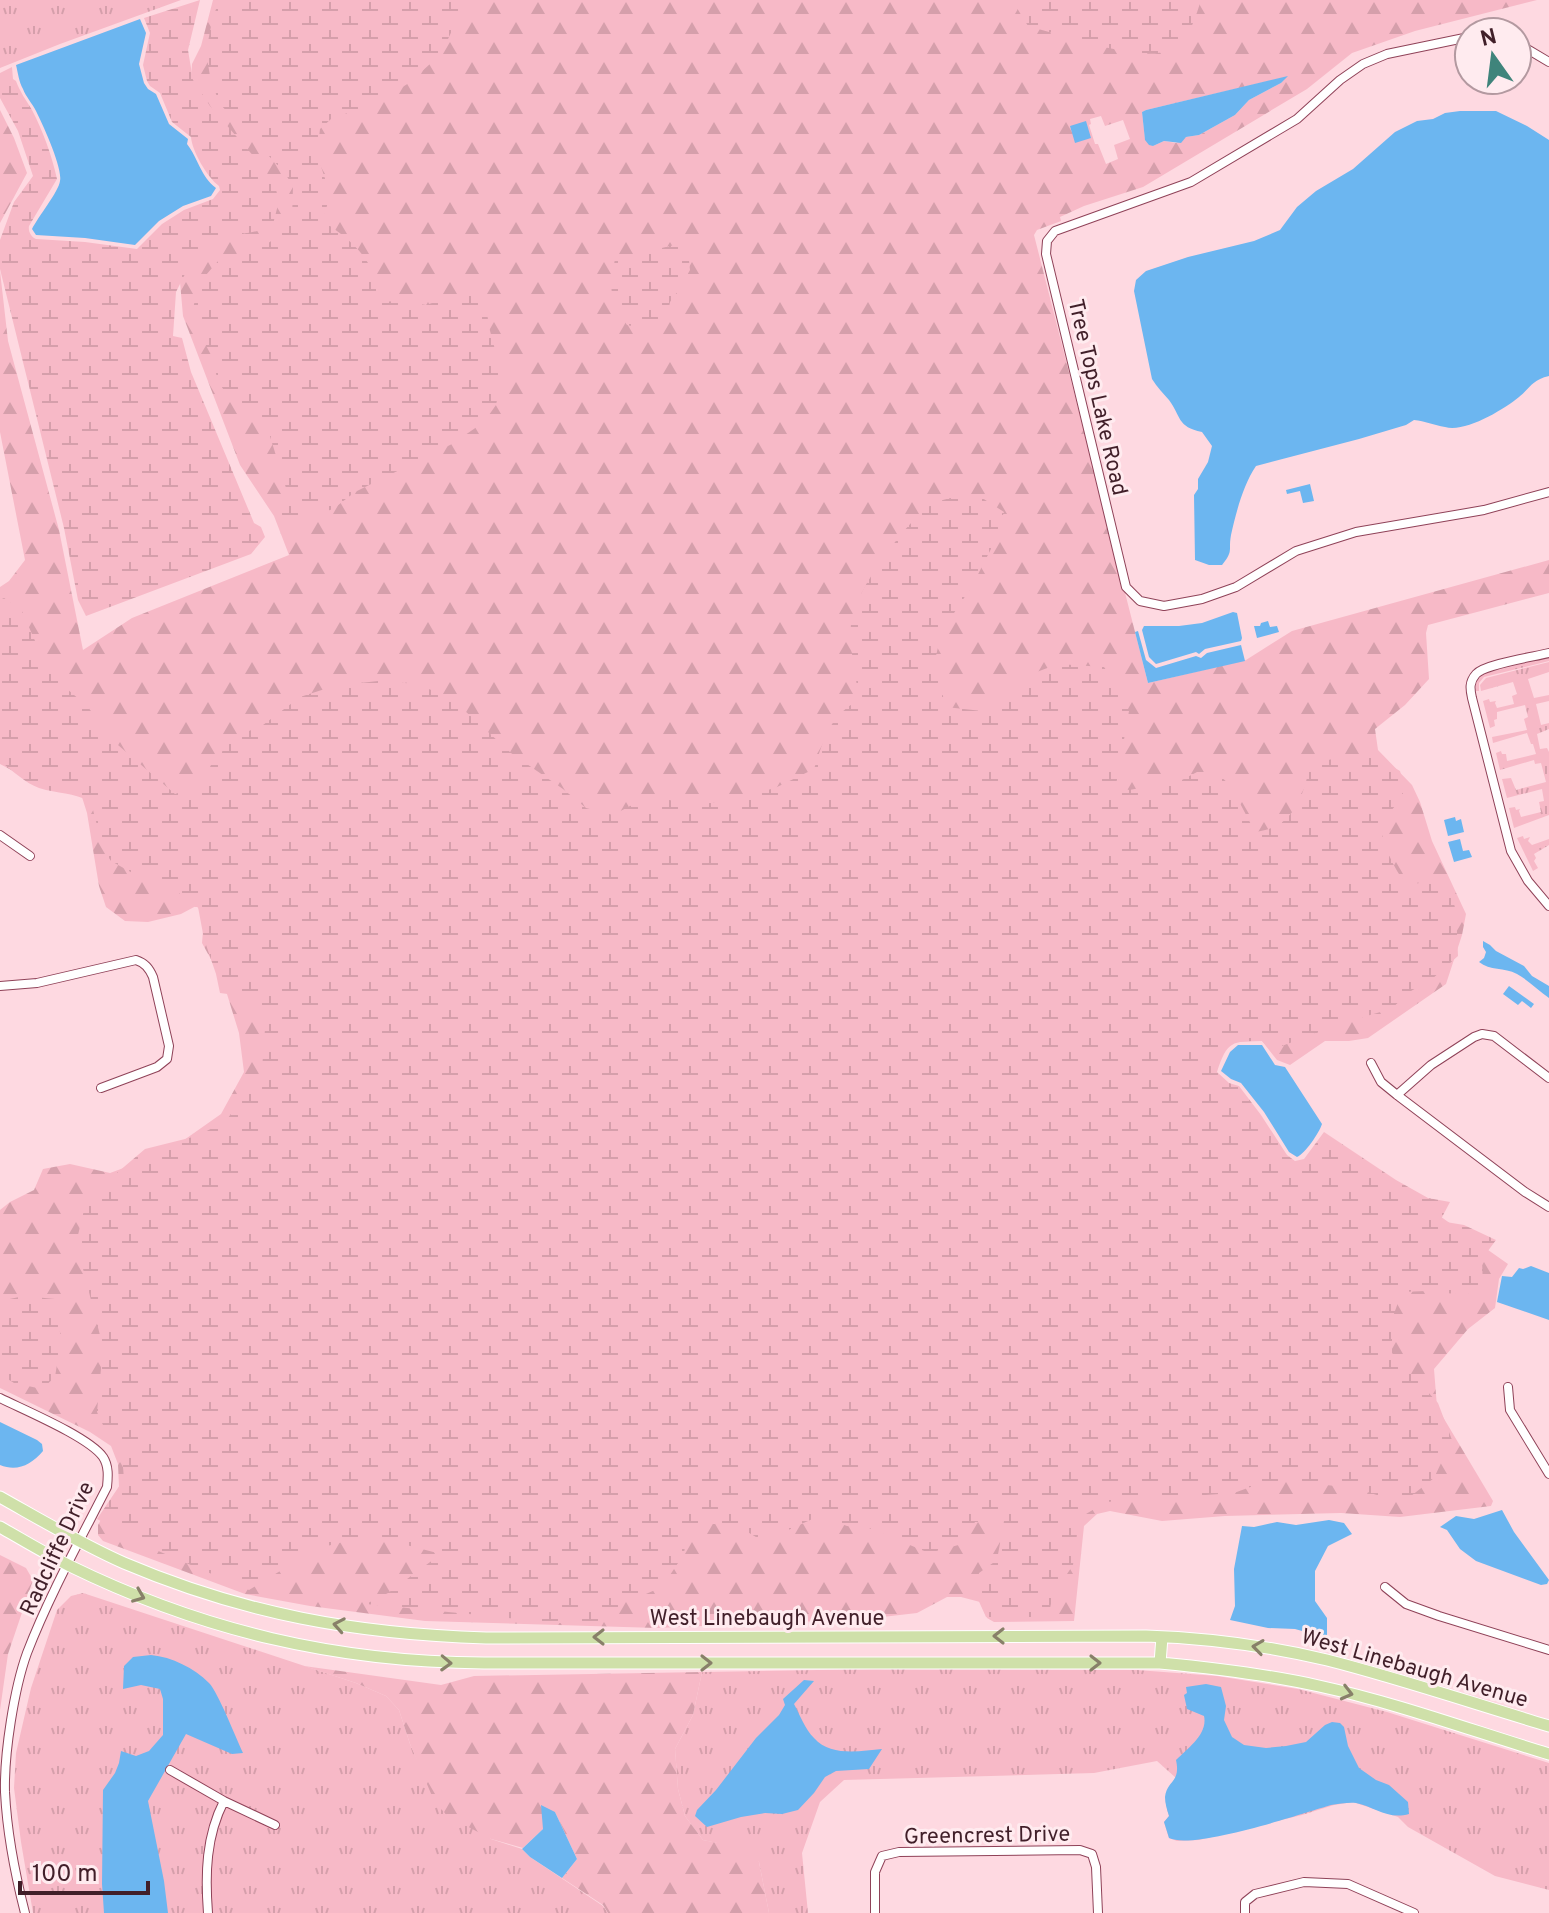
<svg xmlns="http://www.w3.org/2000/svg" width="1549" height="1913" viewBox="0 0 1549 1913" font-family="Overpass,sans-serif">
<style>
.grass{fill:url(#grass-tufts)}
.forest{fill:url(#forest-firs);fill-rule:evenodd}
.wetland{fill:url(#wetland-marsh)}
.water{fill:#6cb6f0}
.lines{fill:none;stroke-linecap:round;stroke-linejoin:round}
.minor-casing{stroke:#8f4258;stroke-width:10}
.major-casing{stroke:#fff;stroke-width:13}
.minor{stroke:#fff;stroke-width:8}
.major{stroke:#cfe0a9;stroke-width:11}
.oneway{stroke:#888069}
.labels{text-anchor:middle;stroke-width:6;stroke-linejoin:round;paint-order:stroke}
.street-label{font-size:22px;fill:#411f29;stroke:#ffebef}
</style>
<defs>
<pattern id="grass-tufts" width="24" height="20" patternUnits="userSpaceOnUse" patternTransform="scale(2)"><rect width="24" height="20" fill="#f7b9c7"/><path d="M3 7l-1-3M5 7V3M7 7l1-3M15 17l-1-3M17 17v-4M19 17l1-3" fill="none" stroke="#d59fab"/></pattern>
<pattern id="forest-firs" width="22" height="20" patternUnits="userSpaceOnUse" patternTransform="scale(2)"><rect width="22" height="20" fill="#f7b9c7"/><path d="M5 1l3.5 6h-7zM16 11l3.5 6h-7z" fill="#d59fab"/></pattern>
<pattern id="wetland-marsh" width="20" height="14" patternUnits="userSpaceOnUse" patternTransform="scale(2)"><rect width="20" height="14" fill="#f7b9c7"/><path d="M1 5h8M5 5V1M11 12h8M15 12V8" fill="none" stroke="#d59fab"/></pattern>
</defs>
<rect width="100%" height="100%" fill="#fed9e1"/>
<path class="grass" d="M0,0H181L60,44L0,68Z
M1549,657V661L1484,677L1479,683V691H1476V682L1482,674Z
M1549,662V672L1528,679L1534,698L1549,695V701L1536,704L1541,725L1549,723V729L1537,734L1540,749L1547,748L1549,752V815L1514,828L1509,808L1515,807L1516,810L1520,809L1519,811L1521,817L1541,812L1539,802L1544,801L1542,789L1507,798L1502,779L1511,778L1516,790L1546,782L1541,763L1535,764L1534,760L1500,770L1496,753L1501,751L1502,754H1506L1507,761L1536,754L1533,744H1531L1527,733L1493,743L1492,737L1527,730L1524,719L1528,717L1525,705L1497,712V719L1494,720L1495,726L1490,728L1483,701L1489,699L1490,702L1496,701L1495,703L1497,708L1514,704L1512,696L1517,694L1513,682L1481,691L1480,685L1486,678Z
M1523,836L1524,839L1530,837L1528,841L1532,845L1549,839V845L1534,854L1536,858L1534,861L1538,868L1533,871L1517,838Z
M83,1593L356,1683L386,1696L399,1710L410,1744L423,1772L491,1839L522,1849L530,1857L603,1906L608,1913H33L21,1842L14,1788L16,1753L31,1688L57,1610L71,1596Z
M874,1669L1137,1670L1217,1676L1298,1689L1387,1712L1549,1763V1890L1495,1876L1408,1827L1398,1817L1353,1802L1334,1805L1302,1815L1199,1840L1177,1841L1169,1838L1164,1822L1169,1816C1164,1798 1163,1794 1176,1778L1157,1761L1094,1773L844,1780L820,1802L802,1853L808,1913H769L759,1862L717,1843L703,1840L685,1816L678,1789L675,1749L693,1715L702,1672Z"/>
<path class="forest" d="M213,0H1537L1415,31L1352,53L1307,89L1143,187L1084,206L1060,217L1061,221L1037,230L1034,235L1148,683L1246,660L1292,631L1549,560V593L1428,625L1426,633L1429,679L1405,705L1375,729L1378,750L1412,785L1420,802L1432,841L1466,914L1462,935L1446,984L1368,1038L1349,1041H1325L1290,1065L1277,1060L1262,1041L1234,1042L1220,1055L1213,1073L1290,1166L1417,1200L1508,1264L1499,1279L1495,1308L1468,1329L1434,1369L1437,1407L1493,1501L1491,1506L1400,1517L1341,1513L1225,1516L1162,1521L1110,1511L1097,1514L1084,1526L1074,1621L994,1622L987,1618L980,1602L961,1597H947L917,1613L865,1619L657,1628L425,1621L310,1606L245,1594L103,1541L98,1535V1525L119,1487L118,1464L111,1446L90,1432L0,1388V1210L10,1202L34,1190L43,1169L70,1164L110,1173L167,1152L221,1114L244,1072L239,1033L223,981L202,943L203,931L207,916L196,906L181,914L148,922L125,921L106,907L99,886L87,813L81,794L49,790L0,764V587L9,581L25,560L0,432V271L8,341L59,530L83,650L132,618L289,555L274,516L240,465L183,316L180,282L193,247L231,220L212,114L191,79L192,64L201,46ZM1286,77L1281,83L1249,100L1235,115L1199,135L1186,137L1176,143L1164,141L1153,146L1145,139L1142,112L1146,110ZM1101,116L1105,126L1123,120L1130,139L1114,145L1118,159L1106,164L1098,144H1095L1089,125L1091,124L1090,119Z
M0,110L14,138L27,173L0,223Z
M0,1555L26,1568L33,1580L8,1654L0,1710Z
M304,1666L441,1685L474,1676L702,1672L693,1715L675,1749L678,1789L685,1816L703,1840L744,1848L759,1862L769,1913H608L603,1905L562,1878L577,1859L555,1812L543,1829L523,1848L491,1839L448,1816L435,1803L410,1744L399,1710L386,1696L356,1683Z"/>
<path class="wetland" d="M200,0L188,50L193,80L210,106L263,167L275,186L279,201L272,228L223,238L206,252L187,270L176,292L173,336L182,338L191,372L254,523L261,527L265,537L251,554L86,616L78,600L64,528L0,269V240L14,202L33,176L18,131L0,98V73L12,67L13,79L16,81C20,92 26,100 32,110C43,131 52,156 57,179L29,226C28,231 31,237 36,239L85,242L137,249L162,224L184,210L213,199L220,190L219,186C207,177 192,151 191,137L172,122L160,93L150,86L147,81L143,65L150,33L144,18Z
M219,0H472L456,22L441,54L409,83L378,102L331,119L320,129L317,154L330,194L323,221C345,236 365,251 375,277C377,285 375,294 377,302L400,301L426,305L453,296L476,294L486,305L489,327L502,376L496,405L484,422L452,444L355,492L333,509L297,521L281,516L286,488L269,433L256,420L230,400L218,381L211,355L191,317L199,283L219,260L270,242L292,220L293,186L284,172L219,103L210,76L206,52L212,21Z
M1012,0H1201C1196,16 1191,33 1179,45C1156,69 1059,34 1028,26Z
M687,242L690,270L680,288L670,302L666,324L650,330L627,325C609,296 609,292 615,259Z
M976,494L1004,512L992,547L972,586L942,631L934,664L946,707L982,711L1000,699L1026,676L1058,664L1104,667L1122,692L1129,711L1116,785L1129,790L1180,781L1197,772H1216L1231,786L1255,832C1293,828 1303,798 1310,765C1352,754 1360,748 1400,771L1405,788L1397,804L1379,824C1385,847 1392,867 1407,885L1432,881L1450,890L1456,911L1458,956L1432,979L1411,991L1391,1009L1349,1021L1271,1050L1262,1041C1232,1041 1227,1041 1217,1072L1229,1083L1239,1086L1261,1115L1287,1155L1295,1161L1304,1159L1324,1132L1396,1180L1428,1198L1450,1202L1440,1221L1464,1225L1496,1240L1482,1259L1483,1288L1466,1295L1426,1291L1402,1292L1392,1319V1353L1438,1403L1452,1440L1434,1478L1411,1496L1383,1497L1355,1488L1287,1481L1264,1482L1234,1493L1106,1502L1081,1517L1077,1534L1073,1565L1053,1595L1048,1617H986L976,1595L979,1573L997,1560L1004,1521L975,1522L962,1544L929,1553L869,1528L847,1526L819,1516L773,1537H756L734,1524H711L687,1530L684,1554L662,1587L639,1597L623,1601L605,1622L560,1623L366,1604L388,1593L441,1554L391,1541H346L316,1549L249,1590L149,1547L97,1519L124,1479L122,1455L108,1436L97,1412L103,1347L80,1257L78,1235L85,1206L118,1172L145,1149L197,1136L226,1121L262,1069L265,1029L260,1008L250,997L220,993L216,974L204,939L198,907H195L171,886L136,875L111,861L103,849L91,802C73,792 58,794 39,788C25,783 12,770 0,761V600L4,598L21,609L39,650L60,683L87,706L118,745L175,794L201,785L213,761L237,736L263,725L300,697L334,686L378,681L418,684L453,700L511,753L563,789L586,808L613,815L630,806L660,798L688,804L711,803L746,796L775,788L814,769C824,739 829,716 859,700C856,673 846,639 853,613C860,586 909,517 933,504C945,497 963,497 976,494Z
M24,1296L55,1299L61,1339L55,1377L42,1389L14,1383L0,1374V1301Z"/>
<path class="water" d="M140,19L146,33L139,64L144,83L148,89L156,94L169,124L188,139L187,144C198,158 201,177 216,188L211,196L183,206L159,221L135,245L85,238L36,235L32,229C38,217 59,191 60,181C63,168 42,123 36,111C32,103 26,97 23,89C19,82 18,73 16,65Z
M1288,76L1281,83L1249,100L1235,115L1199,135L1186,137L1181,143L1164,141L1153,146L1149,145L1145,140L1142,112L1146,110Z
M1460,111H1496L1527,126L1549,140V376C1532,380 1531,387 1519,397C1503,410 1465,433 1445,427C1434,425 1425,421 1414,420L1406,425L1359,439L1256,466C1243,485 1236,513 1231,535C1228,551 1234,550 1222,565H1209L1195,560L1194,495L1198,489V479L1208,462L1212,446L1202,432C1177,427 1181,416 1169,400C1163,393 1157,387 1152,379L1134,291L1136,280L1146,271L1188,257L1254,241L1280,230L1297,207L1316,191L1353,169L1395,132L1417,121L1433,119L1445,113Z
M1086,121L1091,138L1075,143L1070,126Z
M1310,484L1314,501L1303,503L1300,491L1287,494L1286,490Z
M1233,612L1237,613L1242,638L1241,641L1205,649L1199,654L1196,652L1156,664L1149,657L1142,630L1144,626H1179L1202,623Z
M1268,621L1270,627L1277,626L1279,632L1257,638L1254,626H1260L1261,623Z
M1138,631L1146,660L1156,668L1196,656L1201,658L1207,653L1241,645L1245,661L1148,683L1135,632Z
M1455,817L1456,821L1461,819L1464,832L1448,836L1444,820Z
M1460,839L1463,851L1469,850L1472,857L1454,862L1448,842Z
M1483,941L1490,945L1496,951L1524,966L1532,976L1549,986V998C1538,990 1528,980 1517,974C1504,967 1490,971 1479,962L1484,958L1486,952L1483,947Z
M1509,986L1534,1004L1531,1008L1522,1001L1518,1005L1503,994Z
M1238,1045H1262L1275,1065L1285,1067L1322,1124C1319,1133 1305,1154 1297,1157L1289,1152L1264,1112L1241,1083L1231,1079L1221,1071L1230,1052Z
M1531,1266L1549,1273V1320L1497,1302L1502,1276L1512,1277L1519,1268L1523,1269Z
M0,1422L37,1440L42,1444L43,1451C31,1465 17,1472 0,1465Z
M1502,1510L1514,1532L1549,1580L1547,1584L1541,1585L1476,1561L1460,1549L1447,1530L1440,1527L1456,1516L1474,1519Z
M1329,1520L1344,1523L1352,1534L1328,1546L1315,1571V1601L1327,1618V1635L1320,1636L1295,1629L1268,1628L1230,1620L1235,1606L1234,1569L1242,1526L1254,1527L1277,1522L1296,1525Z
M151,1655C172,1657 194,1668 209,1683C218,1692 236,1738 243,1753L232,1754L186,1734L148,1801L164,1881L168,1913H104L102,1884L103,1790L115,1773L119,1763L121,1751L136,1756L149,1751L163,1735V1699L160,1689L141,1685L123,1689L124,1666L133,1657Z
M804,1680L814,1681L794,1704C800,1715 805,1729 814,1738C831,1757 860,1751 882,1749L869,1769L836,1771L825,1777L814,1793L798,1810L782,1814L765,1813L741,1817L707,1827L695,1816L697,1810L716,1790L756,1738L779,1715L785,1705L783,1699Z
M1206,1684L1221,1687L1226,1706L1224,1720L1232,1737L1244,1745L1266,1748L1286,1746L1306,1742L1325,1725L1332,1722L1340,1723L1344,1727L1348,1746L1359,1768L1376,1780L1389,1785L1408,1802L1409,1814C1388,1820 1375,1807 1356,1803C1349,1802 1339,1804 1331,1805C1301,1814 1194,1850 1169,1838L1164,1822L1169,1816C1167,1810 1165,1803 1165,1797C1167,1780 1181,1783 1176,1760C1188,1748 1208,1734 1204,1716L1187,1709L1184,1695L1187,1693L1186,1687Z
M541,1805L555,1812L577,1859L562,1878L530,1857L522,1849L543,1829Z"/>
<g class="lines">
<defs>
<path id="minor" d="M1469,37L1387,54L1363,64L1340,80L1297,119L1191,182L1055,231L1047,241L1046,254L1126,587L1140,601L1164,606L1202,599L1236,587L1296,551L1356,532L1484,510L1549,492
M1517,43L1549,62
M1549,653C1533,657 1485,664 1476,674C1469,682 1470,689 1472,698L1511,851L1528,881L1549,906
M0,835L30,856
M0,986L37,983L136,960C145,963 149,968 153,977L169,1046L167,1059L157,1067L101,1088
M1371,1063L1381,1082L1397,1095L1525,1192L1549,1207
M1397,1095L1431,1065L1474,1037L1482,1034L1494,1036L1549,1078
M1508,1387L1510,1410L1549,1474
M0,1398C24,1410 89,1437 103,1457C109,1466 108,1477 107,1487C79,1542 49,1596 27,1653C14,1689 4,1754 5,1792C7,1833 15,1874 25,1913
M1385,1587L1406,1604L1439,1616L1549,1650
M170,1770L224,1801L275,1825
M208,1913C205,1874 206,1836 224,1801
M875,1913V1872L882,1856L899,1852L1080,1850L1092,1854L1096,1867L1098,1913
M1245,1913V1902L1255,1894L1304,1882L1348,1884L1414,1913"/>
<path id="major" d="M0,1497C41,1520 81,1544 124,1563C244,1614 356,1634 486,1638L1146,1636C1206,1638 1268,1646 1327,1660C1402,1679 1475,1704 1549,1726
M0,1527C23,1540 46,1554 70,1566C203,1631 336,1662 484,1663H1160C1213,1668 1266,1674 1319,1686C1397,1703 1473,1731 1549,1754
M1160,1663L1162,1637"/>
</defs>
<use href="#minor" class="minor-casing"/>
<use href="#major" class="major-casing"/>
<use href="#minor" class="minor"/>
<use href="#major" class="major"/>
</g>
<defs><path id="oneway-chevron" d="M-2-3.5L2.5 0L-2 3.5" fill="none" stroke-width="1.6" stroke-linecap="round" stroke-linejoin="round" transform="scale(2)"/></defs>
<g class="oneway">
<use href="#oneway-chevron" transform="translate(139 1596) rotate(22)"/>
<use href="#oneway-chevron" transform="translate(339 1625) rotate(-170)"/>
<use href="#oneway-chevron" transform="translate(999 1636) rotate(180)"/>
<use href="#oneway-chevron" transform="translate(599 1637) rotate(180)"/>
<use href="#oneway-chevron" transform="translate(1258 1647) rotate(-172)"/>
<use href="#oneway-chevron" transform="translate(446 1663) rotate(2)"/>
<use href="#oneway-chevron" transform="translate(706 1663)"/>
<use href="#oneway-chevron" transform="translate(1095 1663)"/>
<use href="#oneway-chevron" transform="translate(1347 1693) rotate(14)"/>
</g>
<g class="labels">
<g class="street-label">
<text transform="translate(1099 397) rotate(77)" y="8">Tree Tops Lake Road</text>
<text transform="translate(56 1548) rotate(-65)" y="8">Radcliffe Drive</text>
<text x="767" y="1625">West Linebaugh Avenue</text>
<text transform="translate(1415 1667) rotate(16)" y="8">West Linebaugh Avenue</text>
<text transform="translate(987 1834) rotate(-1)" y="8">Greencrest Drive</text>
</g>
</g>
<g transform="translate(1493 56) rotate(346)"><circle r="38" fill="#ffebef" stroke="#b399a0" stroke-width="2"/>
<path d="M0-6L14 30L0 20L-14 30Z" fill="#3f847b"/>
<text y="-12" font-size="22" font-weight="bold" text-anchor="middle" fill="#411f29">N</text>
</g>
<path d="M20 1881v12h128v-12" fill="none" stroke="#411f29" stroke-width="4"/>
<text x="32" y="1881" font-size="24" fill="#411f29" stroke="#ffebef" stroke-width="6" paint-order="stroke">100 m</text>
</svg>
